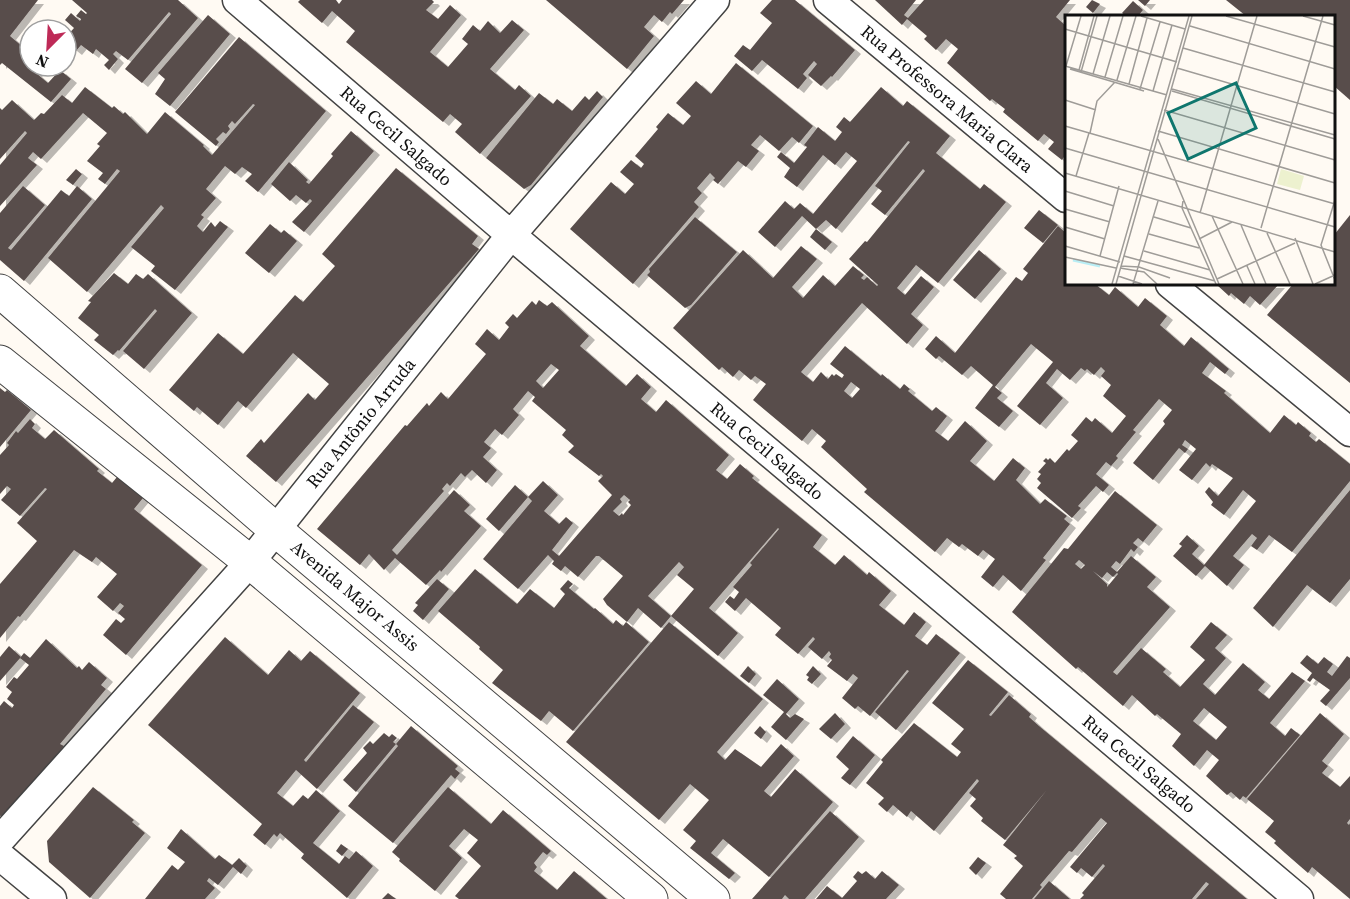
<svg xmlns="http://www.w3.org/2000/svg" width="1350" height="899" viewBox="0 0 1350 899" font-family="'Source Serif 4',serif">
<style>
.building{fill:#594e4c;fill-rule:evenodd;filter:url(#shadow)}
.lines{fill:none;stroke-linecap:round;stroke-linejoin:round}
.minor-casing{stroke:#434343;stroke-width:31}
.tertiary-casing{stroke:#434343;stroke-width:35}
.minor{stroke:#fff;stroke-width:28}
.tertiary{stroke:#fff;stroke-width:33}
.labels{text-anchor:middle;stroke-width:6;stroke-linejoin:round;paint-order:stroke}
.street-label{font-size:18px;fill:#101010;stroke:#fff}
.inset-river{fill:none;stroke:#b9eef5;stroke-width:3}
.inset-road{fill:none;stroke:#9f9c98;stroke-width:1.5}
.view{fill:#0f766e;fill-opacity:0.15;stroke:#0f766e;stroke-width:3}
.inset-edge{fill:none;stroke:#101010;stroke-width:3}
</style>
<defs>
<filter id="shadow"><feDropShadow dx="6" dy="4" stdDeviation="0" flood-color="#0004"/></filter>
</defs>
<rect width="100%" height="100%" fill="#fffaf3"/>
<path class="building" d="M0,0H38L10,36L30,53V66H42L36,73L48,83L60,70L71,79L51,102L2,63L0,65Z
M72,0H178L198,18L142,83L125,69L171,14L169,12L128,60L116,51L113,54L118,59L109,70L104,65L109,60L96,49L93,54L81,45L76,51L66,43V37L74,28L65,20L71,13L80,21L81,19L76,16L81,10L86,14L87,13Z
M300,0H336L339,4L342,0H432L434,2L426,10L438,19L450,5L461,15L430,52L448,67L468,44L462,39L473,25L480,31L488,21L500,33L512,20L524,30L490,69L515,90L519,85L531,96L480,154L455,132L462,124L450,114L443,122L346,42L355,31L332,11L322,23L298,2Z
M546,0H684L672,14L670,12L662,22L654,15L644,27L654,36L627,69Z
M772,0H795L855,50L832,77L831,76L821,86L808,75L817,64L814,61L803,74L807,78L798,89L762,60L752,71L734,56L743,45L750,50L772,23L760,13Z
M875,0H916L904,15L908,18L924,0H1070L1056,17L1066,26V154L1062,160L1048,149L1054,142L1044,134L1038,141L1003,112L1005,109L992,99L990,101L947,63L958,49L946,39L936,50L924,39L927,36L907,19L902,25Z
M1092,0L1100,4L1093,13L1086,7Z
M1138,0H1150L1145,6Z
M1226,0H1350V100L1334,86V16H1246Z
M1133,1L1143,10L1138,16H1126L1122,13Z
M208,15L230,34L170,106L155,94L165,79L158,73Z
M239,37L326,111L258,192L245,181L252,174L242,167L235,174L225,166L206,189L216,198L201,215L204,217L197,226L203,232L211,222L215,227L220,221L228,227L175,290L151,271L155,266L131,247L164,208L161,205L87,292L48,258L120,171L117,169L105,184L98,179L103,173L87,161L100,146L97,144L107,133L83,113L41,159L33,152L28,158L37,165L0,206V165L27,133L25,131L0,159V108L2,110L12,100L34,120L41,113L44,114L62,95L72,103L85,87L112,108L114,106L123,114L125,112L147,134L165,112L204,145L203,146L212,155L255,105L253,104L235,124L232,121L228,126L230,129L226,134L223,132L216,139L219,142L216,146L175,112Z
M736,63L813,126L799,143L792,137L779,151L760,135L751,145L759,151L746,167L738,161L718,184L713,180L715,178L710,173L697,188L702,193L694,202L699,207L633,284L570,229L611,182L625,194L634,184L620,172L631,160L641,168L644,164L635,156L658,129L656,127L668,113L683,125L691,116L676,103L696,81L711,94Z
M881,87L903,106L907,101L950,136L936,153L980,189L984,184L1006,202L938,283L916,265L897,288L905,295L921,276L934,287L911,314L923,325L907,344L862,303L801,372L813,382L821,372L828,379L832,374L834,376L836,374L842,378L844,375L830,364L845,346L881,376L882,374L900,389L904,384L910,389L908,391L932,411L936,407L947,416L935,431L948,441L965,421L987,441L970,461L994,481L1013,458L1025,468L1016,480L1040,504L1045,499L1067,516L1064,519L1070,524L1043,558L1046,560L1021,591L1003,575L993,587L981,577L995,559L983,550L978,556L962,544L959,547L947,538L935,552L864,492L867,489L821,447L826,441L812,429L802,441L753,400L766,384L755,376L751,380L739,370L733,377L722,367L719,370L673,328L743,250L773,278L801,246L817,259L792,287L803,298L823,275L835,286L853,266L864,275L861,278L864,280L867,277L877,286L878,285L849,259L865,241L867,242L925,171L923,169L885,215L871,204L882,191L875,186L910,142L908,141L836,229L826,220L816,229L802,216L775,247L758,232L785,201L794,209L800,203L813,214L857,161L846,152L835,165L823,155L797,187L784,177L790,168L777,157L781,152L794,163L807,147L804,145L818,127L835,141L842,132L836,127L844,117L850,122ZM851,382L860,389L852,398L844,391Z
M597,91L603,97L531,185L524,189L486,158L539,93L553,104L557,99L572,111L585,96L589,100Z
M351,131L374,151L304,232L292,222L312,201L310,199L306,203L296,195L290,201L271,184L289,162L308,180L306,182L309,184L333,156L331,154Z
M396,168L478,236L472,244L479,249L276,482L246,456L261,439L264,443L308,393L315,400L329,384L293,353L246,408L238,401L218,425L197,407L194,411L169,390L218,333L243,354L295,295L303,302L335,266L322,254Z
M76,169L82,174L73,185L66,180Z
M23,186L45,205L8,248L11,250L61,190L69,196L77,186L92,199L24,281L0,260V213Z
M1039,210L1058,225L1043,243L1024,228Z
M1350,215V383L1267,315L1293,284H1334V235Z
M695,217L737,252L691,305L685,308L647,275L650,272L649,269Z
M270,224L281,233L284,230L297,241L269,273L245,253Z
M1058,226L1066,233V284H1095L1109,295L1115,287L1138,307L1145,298L1167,316L1160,325L1184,346L1191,337L1229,369L1225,374L1210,362L1202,373L1226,391L1224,393L1270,433L1284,415L1296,425L1298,422L1311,433L1309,436L1316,442L1319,439L1350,464V481L1292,552L1269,535L1257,550L1251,546L1257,538L1252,534L1233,556L1244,565L1227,586L1205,566L1196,576L1173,556L1182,546L1179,544L1187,535L1199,546L1192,554L1204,565L1256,501L1243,490L1224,515L1211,505L1213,502L1205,492L1209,487L1218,496L1233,478L1212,464L1210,467L1206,463L1192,480L1179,470L1196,449L1185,440L1182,445L1188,449L1185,453L1179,448L1153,480L1133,463L1165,424L1163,421L1172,410L1159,399L1133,430L1136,432L1116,456L1118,458L1111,466L1106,462L1096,474L1109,485L1103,492L1096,486L1078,506L1081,508L1072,518L1037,488L1041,483L1037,479L1041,474L1038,472L1046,463L1043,461L1046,458L1048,460L1050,458L1055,463L1067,449L1069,451L1078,441L1071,435L1086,417L1092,422L1095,418L1112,433L1126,416L1103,396L1111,385L1101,376L1105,371L1101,367L1094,375L1087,369L1085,371L1081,368L1070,380L1057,369L1046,383L1063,398L1040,425L1017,406L1053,362L1031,344L995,387L1002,393L997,398L1013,411L999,427L975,408L993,385L971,366L962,375L939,356L936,359L925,349L936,336L955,353L1016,277L1022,281L1028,273L1023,269Z
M816,229L832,242L825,250L810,237Z
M979,250L1001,269L975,299L953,280Z
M114,273L128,284L136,274L143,279L148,274L192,313L144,369L123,351L157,311L155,309L119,351L118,350L113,355L94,340L99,335L78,318L91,302L88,301Z
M1218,284H1279L1260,305L1250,296L1244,304L1231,293L1229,296L1217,285Z
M539,300L547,306L552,302L589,336L580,346L626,386L637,374L651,387L641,399L656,412L666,400L729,455L716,470L727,479L740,464L754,476L752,478L822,535L813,547L835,565L844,555L867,575L869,572L891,591L879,605L904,625L914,612L926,622L915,636L927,645L936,634L960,653L896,730L875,712L909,671L907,670L870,716L858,706L855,709L842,698L858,678L853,674L847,681L827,666L832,660L829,657L831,654L829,651L822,659L808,647L815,639L813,637L798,654L775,635L781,628L746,598L735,611L725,602L730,596L734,599L739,592L733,587L752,565L750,563L779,529L778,528L709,608L738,633L718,656L671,616L661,628L638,608L627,622L607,605L603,599L623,576L599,556H596L578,577L565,566L561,571L552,564L554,561L548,555L518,589L483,559L532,501L528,497L543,481L558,495L544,511L559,524L566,517L573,523L552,550L559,556L612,495L598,481L603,476L601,474L599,476L568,452L574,446L562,435L566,430L532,401L535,397L528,391L513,409L519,415L502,435L495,429L484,442L491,448L483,457L497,470L486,483L472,470L465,477L461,473L450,486L447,483L442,489L444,491L392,550L397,555L454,490L470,505L464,511L481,526L441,572L440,570L426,585L395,558L384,570L369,554L360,565L317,529L405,425L407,426L427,403L429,406L441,392L448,399L486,354L475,344L487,329L499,340L509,327L505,323L513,314L517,318L532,301L536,305ZM551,364L559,370L543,388L536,381ZM624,495L630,500L628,502L631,505L623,515L622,513L619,516L613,511L622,502L620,499ZM679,562L684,567L677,575L694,589L671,616L648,596Z
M0,388L5,392L7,390L31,410L0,447Z
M30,419L35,424L32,428L45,439L54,430L99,469L97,471L112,483L117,477L143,498L134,509L202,565L126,655L103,635L116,619L121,623L125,619L118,613L124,606L120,603L113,611L97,597L117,574L96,557L92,562L74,550L20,617L18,616L0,638V584L37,541L17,523L47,489L45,488L20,516L1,500L11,489L7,486L0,494V455L9,445L7,443L16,431L18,433Z
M515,485L528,497L499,531L486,519Z
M1350,490V579L1330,603L1307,585L1273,627L1253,608Z
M1115,491L1157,525L1143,542L1138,538L1133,543L1138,547L1134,552L1131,549L1120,564L1116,561L1111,567L1117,572L1131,556L1156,577L1147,587L1170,607L1113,672L1117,675L1141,648L1166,669L1163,672L1180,687L1205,660L1190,647L1211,622L1227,635L1215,648L1226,658L1203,684L1215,695L1243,663L1265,682L1258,690L1269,699L1292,672L1305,681L1270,723L1285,736L1291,728L1300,735L1246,798L1243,796L1240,800L1231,792L1227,795L1206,776L1219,760L1207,750L1194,766L1172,746L1181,734L1157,714L1155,716L1132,695L1123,706L1078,667L1076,669L1012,612L1064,548L1068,549ZM1079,560L1085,565L1081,569L1075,564ZM1093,571L1102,578L1107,572L1113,577L1117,573L1118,574L1107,587V584ZM1204,708L1227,727L1216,740L1193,721Z
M475,569L517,604L530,589L554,608L565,594L560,589L568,580L573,584L569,588L594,609L595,608L613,624L616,620L623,626L626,622L649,642L573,731L549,711L541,721L492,683L503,670L479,649L480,647L438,611Z
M437,579L449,589L423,620L413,611L418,605L415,603Z
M669,622L763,699L717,752L725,760L735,749L761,767L781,744L794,756L764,791L771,797L795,769L833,802L769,877L723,839L711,853L735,873L729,879L690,848L696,841L683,830L709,800L690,784L659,820L566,742Z
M225,637L268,675L289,650L301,661L310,651L360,693L304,760L306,762L353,705L374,722L317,789L296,770L277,793L293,806L303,795L308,799L316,790L340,811L313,843L339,864L345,856L349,859L356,851L373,866L347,898L301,858L304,854L280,833L277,837L274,834L265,845L253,835L262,824L148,725Z
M46,639L77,668L79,666L82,670L89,662L107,678L101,685L106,689L60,744L64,746L7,815L0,816V706L4,701L12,708L14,705L7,699L12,692L6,687L14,677L17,679L29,665L20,658L24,653L30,658Z
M9,646L21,657L0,681V657Z
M1307,655L1318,664L1324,657L1333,664L1327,672L1332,676L1347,656L1350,658V678L1326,706L1320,701L1330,690L1313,678L1310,682L1307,680L1312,673L1300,663Z
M968,660L1008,692L989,715L991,716L1009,695L1031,714L1029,717L1039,726L1247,899H1196L1209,884L1206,882L1192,899H1080L1084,895L1082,893L1105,866L1103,864L1092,877L1081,868L1077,873L1070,867L1107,823L1101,818L1072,852L1069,851L1040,885L1042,887L1032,899H1006L1000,894L1023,866L1014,858L1017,856L1003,845L1046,791L1005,840L981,821L983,818L970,806L976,799L969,793L979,781L977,779L934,831L911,811L907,817L893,805L887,812L878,804L884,798L866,783L883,762L881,760L914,723L957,757L961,752L951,744L964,729L932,703Z
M748,666L756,674L749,683L740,676Z
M813,666L821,674L812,684L807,680L809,677L806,675Z
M777,679L799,699L786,714L790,718L795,714L804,719L786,740L771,727L784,712L763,695Z
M835,713L845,724L831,739L819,729Z
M1320,713L1344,734L1322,761L1328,766L1322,773L1340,787L1350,776V819L1347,823L1349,825L1350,823V899L1312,867L1308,873L1285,853L1274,843L1276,841L1265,832L1274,821L1247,799Z
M411,726L458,766L455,769L460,773L455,779L451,775L393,843L348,806L398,746L396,744Z
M760,726L766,732L761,739L754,733Z
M384,733L389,737L392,734L397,738L393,742L396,744L356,792L343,780L367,753L363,748L370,741L373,744Z
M853,736L875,755L850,785L841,778L849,769L836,757Z
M93,787L134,820L132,822L145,833L90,898L49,862L47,841Z
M448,787L491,824L503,810L551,851L547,855L543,852L534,863L537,867L534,871L557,890L574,871L607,899H459L455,896L481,866L467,853L478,840L464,829L449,846L462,858L435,891L399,861L400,859L392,852Z
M830,811L859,837L805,899H789L785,895L782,899H752Z
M181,829L215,859L219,855L232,865L239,858L247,866L241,874L233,867L218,885L209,878L207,881L215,888L205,899H145L172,865L178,870L185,862L167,848Z
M341,844L348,849L342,856L336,851Z
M978,857L986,863L976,875L969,868Z
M858,871L862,874L866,871L875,879L882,871L899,885L886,899H816L827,886L842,898L857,881L853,877Z
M1049,881L1070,899H1034Z
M388,893L396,899H382Z"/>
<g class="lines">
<defs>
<path id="minor" d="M237,0L511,235L1299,899
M828,0L1066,198
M1170,284L1350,432
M0,840L250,562L511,235L715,0
M0,856L52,899"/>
<path id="tertiary" d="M0,291L276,530L713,899
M0,362L250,562L651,899"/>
</defs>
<use href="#minor" class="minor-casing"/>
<use href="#tertiary" class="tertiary-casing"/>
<use href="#minor" class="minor"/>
<use href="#tertiary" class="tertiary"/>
</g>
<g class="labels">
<g class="street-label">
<text transform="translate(947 99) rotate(40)" y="6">Rua Professora Maria Clara</text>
<text transform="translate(396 136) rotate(41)" y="6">Rua Cecil Salgado</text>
<text transform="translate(361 423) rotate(-51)" y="6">Rua Antônio Arruda</text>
<text transform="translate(767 451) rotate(40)" y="6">Rua Cecil Salgado</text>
<text transform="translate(355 596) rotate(40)" y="6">Avenida Major Assis</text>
<text transform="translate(1139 764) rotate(40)" y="6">Rua Cecil Salgado</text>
</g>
</g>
<g transform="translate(1065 15)">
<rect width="270" height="270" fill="#fffaf3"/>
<path d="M216,154L239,161L235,175L212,169Z" fill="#edf1cf"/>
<path class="inset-river" d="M8,245L35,251"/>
<path class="inset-road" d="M76,1L120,14M161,1L270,32M238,1L270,10M125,11L270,54M0,14L112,47M118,33L270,77M0,51L102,80M1,51L16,1M112,53L270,99M5,54L79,76M14,55L29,1M16,57L32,1M28,59L45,1M40,62L58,1M52,65L71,1M64,69L82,3M75,74L95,7M107,74L270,120M88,76L107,10M107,76L270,124M0,85L31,95M99,95L270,145M0,111L270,189M93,116L270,168M25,118L32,86L50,67M93,124L154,269M0,133L270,212M0,158L270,237M11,161L24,118M0,176L49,191M270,185L256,230L270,265M118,186L117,193L151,269M0,194L45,207M135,198L192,1M147,201L178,269M89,202L126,213M176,210L201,269M0,212L40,224M196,213L258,1M202,218L225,269M84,219L134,233M230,223L248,269M134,224L167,207M0,231L55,247M79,236L145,255M35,241L54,171M59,241L150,266M0,242L51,253M56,251L74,252L105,263M182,251L190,269M55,253L79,257L92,269M53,261L77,269M152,264L230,228M47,269L124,1M51,269L127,1M68,269L93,186M250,269L270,260"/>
<path class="view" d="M171,68L191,113L123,144L103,98Z"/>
<rect width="270" height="270" class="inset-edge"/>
</g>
<g transform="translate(48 48) rotate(204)"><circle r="28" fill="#ffffff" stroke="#9f9f9f" stroke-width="1.5"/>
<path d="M0-4.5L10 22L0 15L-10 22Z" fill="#be2a57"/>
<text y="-9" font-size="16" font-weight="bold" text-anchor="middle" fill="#101010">N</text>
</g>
</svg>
